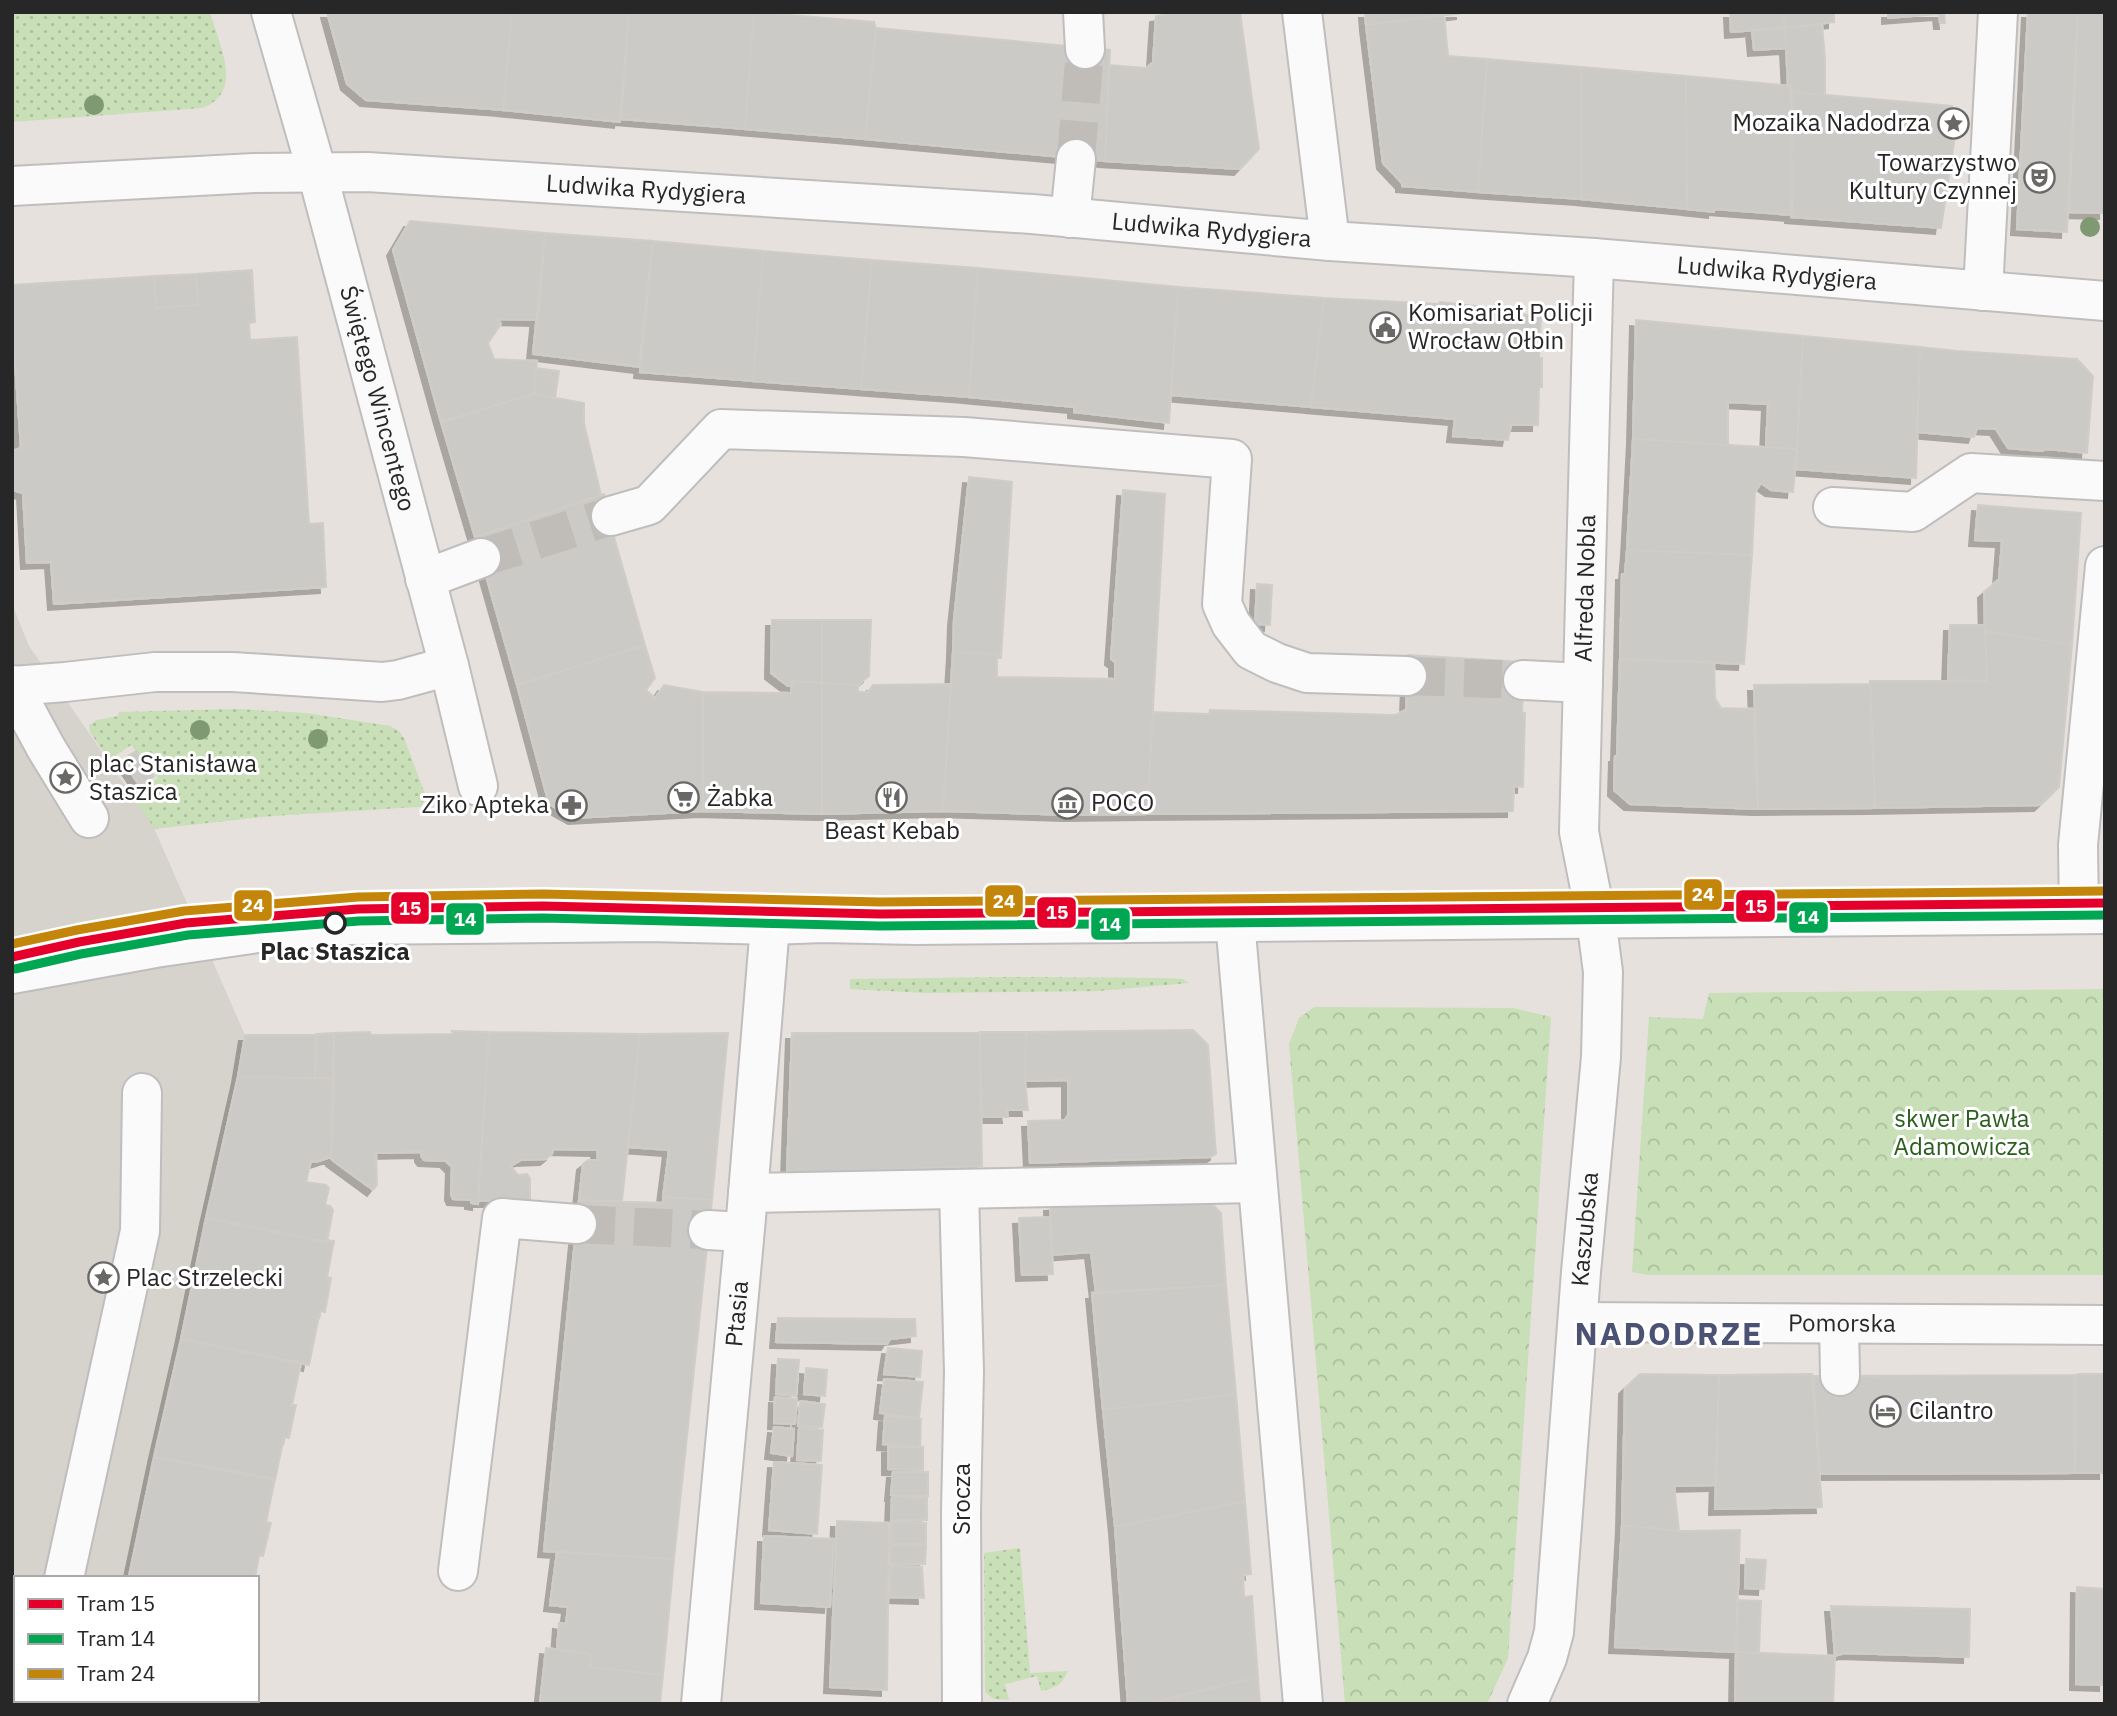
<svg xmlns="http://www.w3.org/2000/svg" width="2117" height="1716" viewBox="0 0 2117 1716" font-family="'IBM Plex Sans',sans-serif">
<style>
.grass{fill:url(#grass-dots)}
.park{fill:url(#park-crowns)}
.plaza{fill:#d6d2cc}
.building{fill:#cccac6;stroke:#d0cdc9;stroke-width:2;filter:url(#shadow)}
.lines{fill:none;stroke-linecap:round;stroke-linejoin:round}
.minor-tunnel{stroke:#c0bcb8;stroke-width:38;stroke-dasharray:38 19;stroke-linecap:butt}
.minor-casing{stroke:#bfbdbe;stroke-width:42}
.minor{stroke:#fbfafa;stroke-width:38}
.tram-1-casing{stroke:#fff;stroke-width:14}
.tram-2-casing{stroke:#fff;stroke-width:14}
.tram-3-casing{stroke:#fff;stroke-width:14}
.tram-1{stroke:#e4002b;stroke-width:9}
.tram-2{stroke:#00a651;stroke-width:9}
.tram-3{stroke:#c3860a;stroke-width:9}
.tree{fill:#7f9973}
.stop-dot{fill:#fff;stroke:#272727;stroke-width:3.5}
.labels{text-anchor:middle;stroke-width:6;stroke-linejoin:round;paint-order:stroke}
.poi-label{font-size:24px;fill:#272727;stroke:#fff;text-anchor:start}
.street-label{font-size:24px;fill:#272727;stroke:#fff}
.stop-label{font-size:24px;font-weight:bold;fill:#272727;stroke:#fff}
.park-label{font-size:24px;fill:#2a5e1d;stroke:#fff}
.district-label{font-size:32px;font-weight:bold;letter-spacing:2px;fill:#4b5274;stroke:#fff}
.line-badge{stroke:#fff;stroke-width:2.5}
.badge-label{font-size:19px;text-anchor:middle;font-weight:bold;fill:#fff}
</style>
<defs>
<pattern id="grass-dots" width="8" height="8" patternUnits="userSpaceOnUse" patternTransform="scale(1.75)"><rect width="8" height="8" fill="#c8dfb7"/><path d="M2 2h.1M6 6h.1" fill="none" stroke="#acbf9d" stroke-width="1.8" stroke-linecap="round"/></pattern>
<pattern id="park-crowns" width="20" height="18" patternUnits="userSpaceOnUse" patternTransform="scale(1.75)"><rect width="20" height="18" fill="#c8dfb7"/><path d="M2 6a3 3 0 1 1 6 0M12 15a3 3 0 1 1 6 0" fill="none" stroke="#acbf9d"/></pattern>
<filter id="shadow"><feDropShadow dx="-6" dy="6" stdDeviation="0" flood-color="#0004"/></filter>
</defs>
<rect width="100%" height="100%" fill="#e6e1dc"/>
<path class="grass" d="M12,12H210C219,45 245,92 202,108L12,122Z
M238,709L307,713L390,726L399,731L404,738L425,794L424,800L421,807H416L273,816L153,829L132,796L158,778L131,745L109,760L90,732L89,725L97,720L118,716L119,712Z
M1014,977L1165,978L1183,979L1189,983L1098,991L926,993L850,989V979Z
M1020,1548L1030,1673L1068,1671C1062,1685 1056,1688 1041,1691L1037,1676L1005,1684L1009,1700L994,1699L985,1692L984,1553Z"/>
<path class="park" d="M2105,989V1275H1648L1632,1272L1649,1017L1703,1019L1709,993Z
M1314,1007L1513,1008L1551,1017L1508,1658L1487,1704H1345L1289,1044L1299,1018Z"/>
<path class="plaza" d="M12,604L29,646L153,826L245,1035L129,1578H16V1700H101V1704H12Z"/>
<path class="building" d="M327,12H512L503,110L366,100L347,84Z
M512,12H629L620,122L503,110Z
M629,12H754L745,129L621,119Z
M754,12L874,22L876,28L865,139L745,129Z
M1182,12H1240L1259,149L1240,169L1105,161L1109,65L1147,68L1153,62L1156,16Z
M1365,12H1462V13L1366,25Z
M1730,12H1783L1785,28L1731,32Z
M1783,12H1834V22L1785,28Z
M1888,12H1944L1945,23H1940L1939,14L1888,18Z
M2028,12H2078L2067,232L2017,229Z
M2078,12H2105V213L2069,212Z
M1444,14L1448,56L1487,59L1478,192L1402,186V183L1383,163L1366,25Z
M1822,24L1825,60V95L1792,92L1791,86H1788L1785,28Z
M876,28L1110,50L1105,161L865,139Z
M1785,28L1786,48L1754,50L1752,30Z
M1487,59L1581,67V199L1478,192Z
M1581,67L1686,76L1687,209L1581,199Z
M1686,76L1791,86L1792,215L1714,209V212L1687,209Z
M1792,92L1952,106L1954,143L1941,228L1791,217Z
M410,221L545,233L538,320L498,319L501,324L488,343L494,359L537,361L534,394L441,422L393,250Z
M545,233L653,241L639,367L533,354Z
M653,241L763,251L753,381L640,372Z
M763,251L872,260L861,389L753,381Z
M872,260L978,268L969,397L861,389Z
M978,268L1178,287L1169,423L1074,412V407L969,397Z
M252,270L255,322L249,323L250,340L297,337L309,524L323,523L326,587L54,604L51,562L27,563L23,493L12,490V451L21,448L15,362L14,353H12V285L154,276L156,308L198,305L196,274Z
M196,274L198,305L156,308L154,276Z
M1178,287L1324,298L1311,407L1171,395Z
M1324,298L1439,304L1440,302L1494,308L1493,310L1541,317L1539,358H1542V387H1539L1538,425H1511L1508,440L1453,436L1455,419L1311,407Z
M1636,320L1803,336L1797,449L1766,447L1768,404L1728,402V445L1633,439Z
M1803,336L1920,347L1916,478L1796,469Z
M1920,347L1957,351L2077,359L2093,376L2087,453L2046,449L2042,451L2008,448L1996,429L1977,428L1974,437L1917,432Z
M536,368L559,371L555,398L534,394Z
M534,394L584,403V423L601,495L475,537L441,422Z
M1633,439L1797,449L1793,492L1771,490L1761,483L1755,492L1752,555L1627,550Z
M969,477L1012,482L1001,658H998L997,654L953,652L954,620Z
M1123,490L1165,494L1147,814L1069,815L943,811L953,652L997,654V677L1115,679V662L1111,659Z
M604,494L611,516L612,530L645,645L517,685L475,537Z
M1978,505L2081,513L2072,645L1985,631L1984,592L1999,579L2002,541L1975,540Z
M1627,550L1752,555L1744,664L1620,659L1622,574H1625Z
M1257,584L1272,585L1270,625L1255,624Z
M772,620H822V683L792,681V686H788L771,673Z
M822,620H871L869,676L858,685L822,683Z
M1950,625H1985L1987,681L1948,680Z
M1985,631L2072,645L2059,787L2040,805L1875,808L1870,681H1987Z
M645,645L655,678L646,690L655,698L664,685L703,692V811L574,818L549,804L517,685Z
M1408,655L1524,662L1522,713H1525L1523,787L1514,786L1513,811L1147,814L1153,712L1209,714L1210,710L1395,715L1406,710Z
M1620,659L1714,662L1715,698L1721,708L1754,709L1758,809L1630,804L1614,790L1615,756H1617Z
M792,681L822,683V814L703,811V692L791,693Z
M822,683L858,685V692H868L873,685L951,684L943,811L822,814Z
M1870,684L1875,808L1758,809L1754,685Z
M136,751L154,776L140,786L122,760Z
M1193,1030L1208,1045L1216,1154L1211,1157L1030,1163L1028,1121L1065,1120L1068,1115V1080L1025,1081L1026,1032Z
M452,1031L489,1032L478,1204L471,1203V1200L453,1199L451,1194L452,1167L446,1161L424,1160L421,1156V1152L376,1153L377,1185L373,1190L332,1160L331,1157L334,1033L370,1032L371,1035L453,1034Z
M489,1032L640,1034L622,1201L579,1200L583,1164L588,1160H598L597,1150L553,1149L552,1154L546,1159L521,1160L511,1166L518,1175L527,1174L530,1178V1201H478Z
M980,1032L982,1166L787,1173L792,1033Z
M980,1032H1026L1025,1081L1028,1110H1007L1008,1117H981Z
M334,1033V1078H315L316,1034Z
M728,1033L712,1200L663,1197L669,1150L628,1147L640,1034Z
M245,1035H317L315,1078L238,1077Z
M238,1077L334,1078L331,1157L316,1162L311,1161L306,1182L326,1185L329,1188L325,1205L330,1206L333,1210L327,1242L206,1218Z
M663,1197L712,1200L674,1559L544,1551L579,1200L663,1203Z
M1208,1200L1221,1213L1226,1285L1096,1293L1091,1252L1052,1255L1050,1205Z
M1050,1217L1053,1274L1022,1275L1019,1218Z
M206,1218L327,1242L328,1240L334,1241L327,1277L331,1278L325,1312L320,1311L309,1365L181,1339Z
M1226,1285L1236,1394L1103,1410L1092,1293Z
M778,1318L915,1319L916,1336L890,1339L887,1344L776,1342Z
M181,1339L301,1363L292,1405H296L289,1438L284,1437L275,1480L154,1457Z
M888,1348L922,1351L920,1377L884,1374Z
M778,1359L799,1360L796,1396L776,1394Z
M806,1368L827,1370L825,1396L804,1394Z
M1640,1374L1719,1375L1716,1485L1674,1486L1679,1531L1622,1525L1625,1388Z
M1812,1374L1822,1507L1715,1509L1719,1375Z
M2078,1374H2105V1473H2075V1377Z
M2076,1375L2075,1473L1820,1474L1813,1376Z
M884,1379L923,1382L919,1418L880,1413Z
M1236,1394L1245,1501L1115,1527L1103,1410Z
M775,1397L797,1399L795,1424L774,1423Z
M800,1401L825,1404L822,1427L798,1426Z
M885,1416L921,1419L920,1447L883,1444Z
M774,1427L794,1429L792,1456L771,1453Z
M799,1428L823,1430L821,1461L797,1460Z
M888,1447H923V1470L888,1469Z
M154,1457L275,1479L266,1522L271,1523L263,1556L259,1555L255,1578L129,1576Z
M774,1462L822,1465L817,1534L769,1530Z
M893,1472H928V1496L891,1495Z
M892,1496L927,1498V1520H891Z
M1245,1501L1251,1574L1243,1575L1244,1597L1252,1596L1258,1677L1148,1704H1128L1115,1527Z
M837,1521L889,1523L887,1690L830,1687Z
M891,1521L926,1523V1544H891Z
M1622,1525L1679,1531L1740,1530L1736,1652L1615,1647Z
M764,1536L834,1539L830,1607L761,1603Z
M891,1545H926L925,1564H890Z
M557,1552L674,1559L663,1675L590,1667L592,1654L557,1650L559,1623L566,1624L568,1607L550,1605Z
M1746,1559L1766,1560L1764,1589L1745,1588Z
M891,1566L922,1567L924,1598L889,1597Z
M2077,1587L2105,1589V1685L2076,1684Z
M1737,1600L1761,1601L1759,1653L1736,1652Z
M1831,1606L1970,1609L1969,1657L1845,1653L1835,1656Z
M546,1648L592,1654L590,1667L663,1675L660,1704H540Z
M1736,1652L1835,1656L1833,1704H1735Z
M1258,1677L1260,1704H1179L1178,1696Z
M1178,1696L1179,1704H1148Z
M102,1700H179L200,1704H102Z
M179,1700H229L228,1704H200Z"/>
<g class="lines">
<path class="minor-tunnel" d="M1076,159L1085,49
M481,558L611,516
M1407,676L1523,680
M577,1224L708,1230"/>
<defs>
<g id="minor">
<path id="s1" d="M271,12L317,172L449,666L478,786"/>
<path d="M1083,12L1085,49"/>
<path d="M1302,12L1330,241"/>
<path id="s2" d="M12,186L254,173L367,172L1032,214L1330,241L1594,258L2105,301"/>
<path d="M1070,218L1076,159"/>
<path d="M1983,291L1998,12"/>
<path d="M1833,507L1913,512L1971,473L2105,481"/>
<path d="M611,516L649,505L721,429L964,437L1232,459L1222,604L1231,624L1251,650L1277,663L1307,673L1407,676"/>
<path d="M425,579L481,558"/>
<path d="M1523,680L1583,683"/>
<path d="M12,685L46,748L89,818"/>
<path d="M13,686L65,682L155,672H233L382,682L398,680L449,666"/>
<path d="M2079,914L2078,845L2105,566"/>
<path d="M1235,921L1303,1704"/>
<path d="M12,974L155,948L258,933L348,925L649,922L770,925L823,923L915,925L2105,914"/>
<path d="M959,1190L964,1371L961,1512L962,1704"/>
<path d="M748,1193L1257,1183"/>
<path d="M708,1230L744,1232"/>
<path id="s3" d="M1578,1322L2105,1325"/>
<path d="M1839,1324L1840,1376"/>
<path d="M458,1571L502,1218L577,1224"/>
<path d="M64,1578L140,1231L142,1093"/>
<path d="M36,1704L37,1700"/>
<path id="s4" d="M701,1704L746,1218L770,925"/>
<path id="s5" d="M1527,1704L1547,1658L1554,1632L1581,1272L1601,1057L1603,972L1596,918L1579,832L1594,258"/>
</g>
</defs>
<use href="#minor" class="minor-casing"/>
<use href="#minor" class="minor"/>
<defs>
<path id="tram-1" d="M12,957L79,942L186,923L358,909L543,906L880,914L2105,903"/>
<path id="tram-2" d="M15,969L81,954L188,935L359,921L543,918L880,926L2105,915"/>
<path id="tram-3" d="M12,944L77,930L184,911L358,897L543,894L880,902L2105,891"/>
</defs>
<use href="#tram-1" class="tram-1-casing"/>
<use href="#tram-2" class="tram-2-casing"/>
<use href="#tram-3" class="tram-3-casing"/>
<use href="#tram-1" class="tram-1"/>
<use href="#tram-2" class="tram-2"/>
<use href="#tram-3" class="tram-3"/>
</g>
<g class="tree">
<circle cx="94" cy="105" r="10"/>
<circle cx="2090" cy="227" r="10"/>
<circle cx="200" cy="730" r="10"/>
<circle cx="318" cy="739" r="10"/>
</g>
<defs>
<symbol id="sight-ring" viewBox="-11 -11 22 22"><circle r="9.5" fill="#fff" stroke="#6a6866" stroke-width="1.5"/><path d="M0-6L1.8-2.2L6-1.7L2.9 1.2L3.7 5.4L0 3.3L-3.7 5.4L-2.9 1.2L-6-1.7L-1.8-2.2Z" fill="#6a6866"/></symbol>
<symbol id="theatre-ring" viewBox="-11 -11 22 22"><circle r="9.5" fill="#fff" stroke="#6a6866" stroke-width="1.5"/><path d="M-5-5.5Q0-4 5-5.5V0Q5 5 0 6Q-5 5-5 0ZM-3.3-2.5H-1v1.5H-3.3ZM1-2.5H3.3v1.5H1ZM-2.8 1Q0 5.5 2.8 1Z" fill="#6a6866"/></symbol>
<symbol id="civic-ring" viewBox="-11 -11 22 22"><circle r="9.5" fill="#fff" stroke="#6a6866" stroke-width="1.5"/><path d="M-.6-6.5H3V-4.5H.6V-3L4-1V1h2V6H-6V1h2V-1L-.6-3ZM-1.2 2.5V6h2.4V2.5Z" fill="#6a6866"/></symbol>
<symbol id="restaurant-ring" viewBox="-11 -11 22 22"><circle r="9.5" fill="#fff" stroke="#6a6866" stroke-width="1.5"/><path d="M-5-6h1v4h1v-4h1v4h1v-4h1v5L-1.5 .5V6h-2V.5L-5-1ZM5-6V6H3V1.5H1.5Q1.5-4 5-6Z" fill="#6a6866"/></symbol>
<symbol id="supermarket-ring" viewBox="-11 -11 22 22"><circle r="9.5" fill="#fff" stroke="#6a6866" stroke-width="1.5"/><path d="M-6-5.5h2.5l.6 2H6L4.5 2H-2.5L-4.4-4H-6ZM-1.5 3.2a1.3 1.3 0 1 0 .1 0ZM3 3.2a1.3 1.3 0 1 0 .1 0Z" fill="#6a6866"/></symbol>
<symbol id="museum-ring" viewBox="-11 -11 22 22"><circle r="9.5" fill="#fff" stroke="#6a6866" stroke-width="1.5"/><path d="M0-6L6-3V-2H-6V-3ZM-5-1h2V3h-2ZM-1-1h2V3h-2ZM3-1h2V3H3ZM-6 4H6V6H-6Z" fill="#6a6866"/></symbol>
<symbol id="pharmacy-ring" viewBox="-11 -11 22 22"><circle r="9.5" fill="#fff" stroke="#6a6866" stroke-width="1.5"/><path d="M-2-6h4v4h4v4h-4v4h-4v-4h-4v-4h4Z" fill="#6a6866"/></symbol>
<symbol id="hotel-ring" viewBox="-11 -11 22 22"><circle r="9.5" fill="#fff" stroke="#6a6866" stroke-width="1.5"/><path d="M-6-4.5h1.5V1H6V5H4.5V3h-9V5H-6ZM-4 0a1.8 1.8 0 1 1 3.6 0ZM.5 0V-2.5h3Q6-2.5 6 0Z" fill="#6a6866"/></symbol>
</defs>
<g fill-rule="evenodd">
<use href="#sight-ring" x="1936" y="106" width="35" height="35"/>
<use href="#theatre-ring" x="2022" y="160" width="35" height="35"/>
<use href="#civic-ring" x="1368" y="310" width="35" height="35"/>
<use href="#sight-ring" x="48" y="760" width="35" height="35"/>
<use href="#restaurant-ring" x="874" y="780" width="35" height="35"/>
<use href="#supermarket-ring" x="666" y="780" width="35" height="35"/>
<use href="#museum-ring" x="1050" y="786" width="35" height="35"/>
<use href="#pharmacy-ring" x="554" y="788" width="35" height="35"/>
<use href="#sight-ring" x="86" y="1260" width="35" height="35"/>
<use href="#hotel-ring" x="1868" y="1394" width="35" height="35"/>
</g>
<circle class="stop-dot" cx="335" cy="923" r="10"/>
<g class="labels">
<g class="poi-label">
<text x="1930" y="131" text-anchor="end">Mozaika Nadodrza</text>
<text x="2017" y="171" text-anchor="end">Towarzystwo<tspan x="2017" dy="28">Kultury Czynnej</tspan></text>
<text x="1408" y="321">Komisariat Policji<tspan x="1408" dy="28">Wrocław Ołbin</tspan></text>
<text x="89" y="772">plac Stanisława<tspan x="89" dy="28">Staszica</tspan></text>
<text x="707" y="806">Żabka</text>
<text x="1091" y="811">POCO</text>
<text x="549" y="813" text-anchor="end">Ziko Apteka</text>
<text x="892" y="839" text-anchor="middle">Beast Kebab</text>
<text x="126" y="1286">Plac Strzelecki</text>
<text x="1909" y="1419">Cilantro</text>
</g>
<g class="street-label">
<text dy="8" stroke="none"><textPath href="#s2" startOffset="635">Ludwika Rydygiera</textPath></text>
<text dy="8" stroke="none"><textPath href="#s2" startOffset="1202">Ludwika Rydygiera</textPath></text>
<text dy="8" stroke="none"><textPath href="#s2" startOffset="1769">Ludwika Rydygiera</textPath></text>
<text dy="8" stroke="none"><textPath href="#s1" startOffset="401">Świętego Wincentego</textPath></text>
<text dy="8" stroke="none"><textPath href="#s5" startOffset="1125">Alfreda Nobla</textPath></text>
<text dy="8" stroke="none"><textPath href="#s5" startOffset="481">Kaszubska</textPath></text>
<text dy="8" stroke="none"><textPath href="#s4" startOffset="392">Ptasia</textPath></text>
<text dy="8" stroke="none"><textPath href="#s3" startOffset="264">Pomorska</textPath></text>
<text transform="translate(962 1499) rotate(-90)" y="8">Srocza</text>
</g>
<g class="stop-label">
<text x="335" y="960">Plac Staszica</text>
</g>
<g class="park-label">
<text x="1962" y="1127">skwer Pawła<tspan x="1962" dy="28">Adamowicza</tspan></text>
</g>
<g class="district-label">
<text x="1669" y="1345">NADODRZE</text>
</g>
</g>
<g class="line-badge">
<rect x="1683" y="878" width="40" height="33" rx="7" fill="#c3860a"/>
<rect x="984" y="884" width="40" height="34" rx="7" fill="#c3860a"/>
<rect x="233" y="889" width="40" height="33" rx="7" fill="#c3860a"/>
<rect x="1735" y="889" width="41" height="34" rx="7" fill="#e4002b"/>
<rect x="390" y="891" width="40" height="34" rx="7" fill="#e4002b"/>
<rect x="1036" y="896" width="41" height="33" rx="7" fill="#e4002b"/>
<rect x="1788" y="901" width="41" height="33" rx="7" fill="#00a651"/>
<rect x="445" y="902" width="40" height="34" rx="7" fill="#00a651"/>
<rect x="1090" y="907" width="41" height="34" rx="7" fill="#00a651"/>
</g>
<g class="badge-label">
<text x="1703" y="901">24</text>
<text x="1004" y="908">24</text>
<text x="253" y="912">24</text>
<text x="1756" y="913">15</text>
<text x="410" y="915">15</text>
<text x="1057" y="919">15</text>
<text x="1808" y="924">14</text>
<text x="465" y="926">14</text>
<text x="1110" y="931">14</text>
</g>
<rect width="2117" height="1716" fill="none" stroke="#272727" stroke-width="28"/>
<rect x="14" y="1576" width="245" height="126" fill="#ffffff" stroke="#a9a9a9" stroke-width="2"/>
<rect x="28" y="1599" width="35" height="10" fill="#e4002b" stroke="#a9a9a9" stroke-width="2"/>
<text x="77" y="1611" font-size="21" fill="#272727">Tram 15</text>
<rect x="28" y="1634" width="35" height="10" fill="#00a651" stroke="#a9a9a9" stroke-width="2"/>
<text x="77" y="1646" font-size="21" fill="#272727">Tram 14</text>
<rect x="28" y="1669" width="35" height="10" fill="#c3860a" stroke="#a9a9a9" stroke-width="2"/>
<text x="77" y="1681" font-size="21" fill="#272727">Tram 24</text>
</svg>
